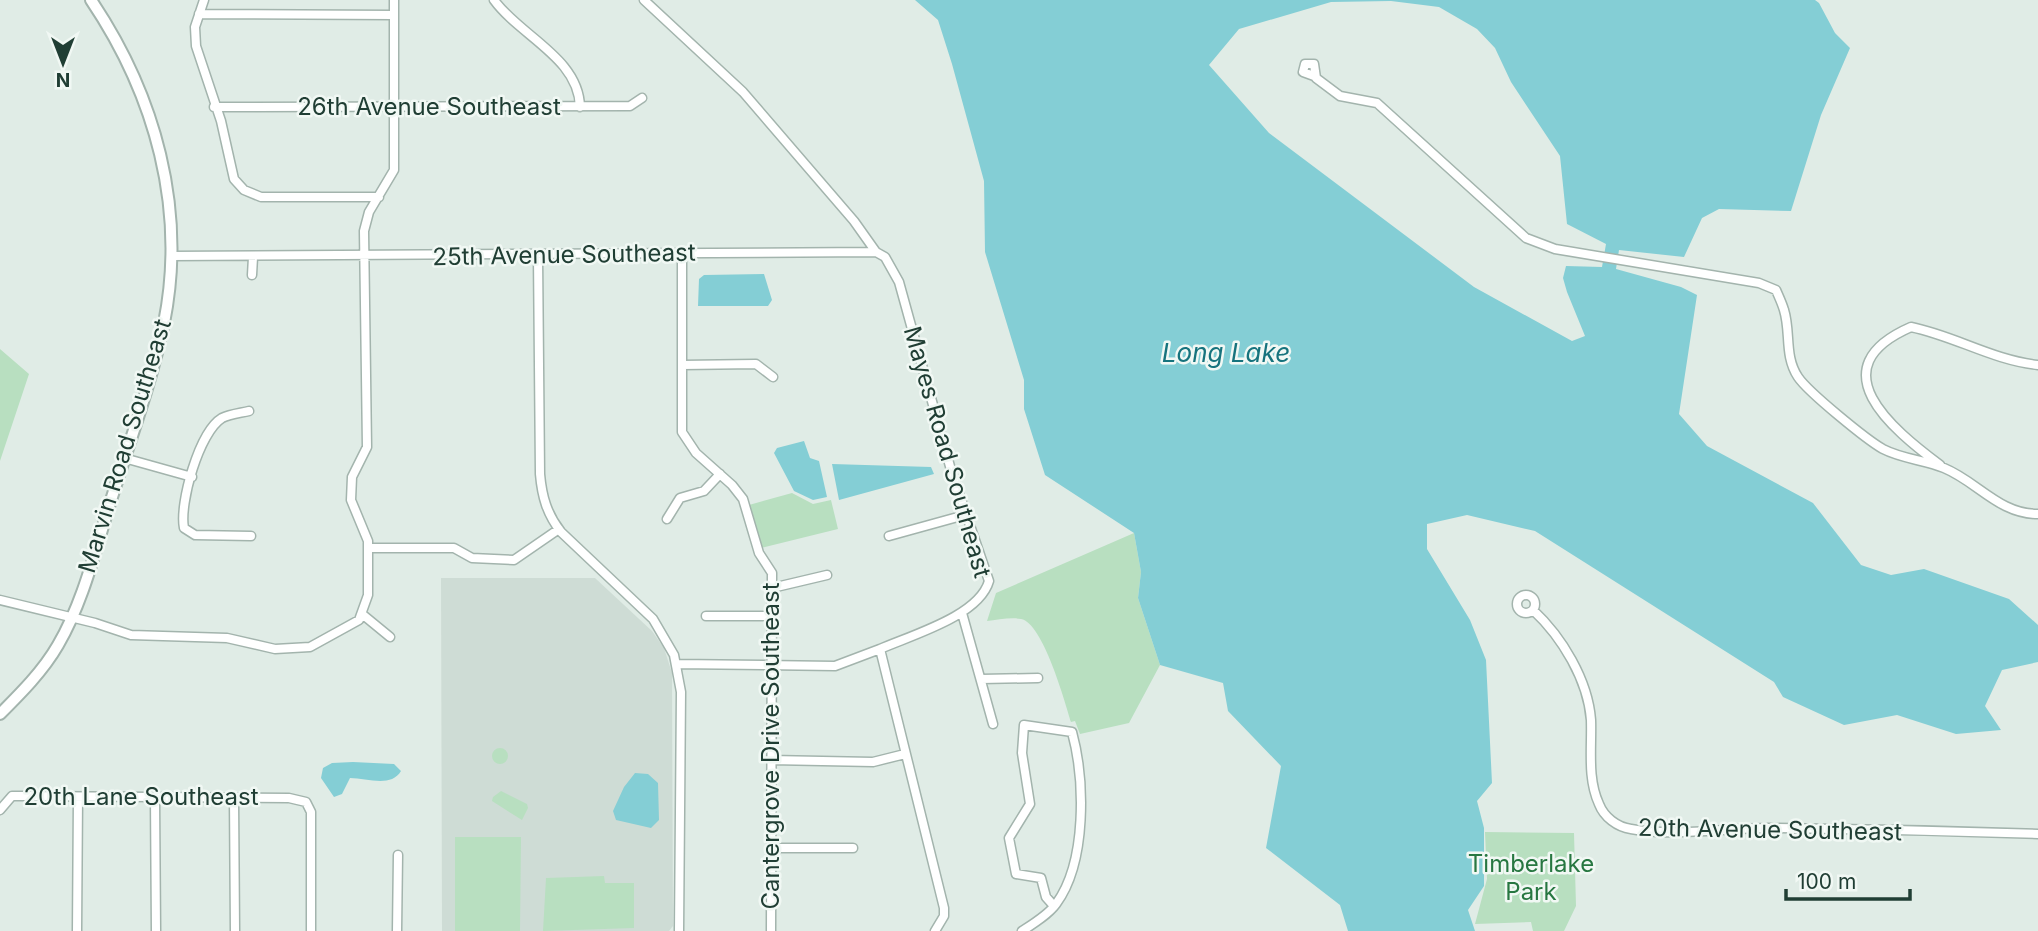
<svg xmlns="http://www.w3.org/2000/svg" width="2038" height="931" viewBox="0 0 2038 931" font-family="Inter,sans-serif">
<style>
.built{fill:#cedcd5}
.green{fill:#b8dfc0}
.water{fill:#84ced5;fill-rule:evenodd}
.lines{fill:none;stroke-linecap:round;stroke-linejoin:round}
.minor-casing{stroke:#a3b4ad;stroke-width:11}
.tertiary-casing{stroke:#a3b4ad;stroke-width:14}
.minor{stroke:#fff;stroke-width:8}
.tertiary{stroke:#fff;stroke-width:10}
.labels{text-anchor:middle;stroke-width:5;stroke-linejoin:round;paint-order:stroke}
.street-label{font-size:24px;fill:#203e34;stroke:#f1f8f4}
.park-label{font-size:24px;fill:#277741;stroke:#f1f8f4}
.water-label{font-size:26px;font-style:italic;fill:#16737d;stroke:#f1f8f4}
</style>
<rect width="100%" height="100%" fill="#e0ece6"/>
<path class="built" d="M441,578H595L652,631L664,648L672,673L673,926L669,931H442Z"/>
<path class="green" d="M0,349L29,374L0,461Z
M792,493L813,504L831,500L838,529L761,548L749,505Z
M1134,533L1141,572L1138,598L1160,665L1129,723L1080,734L1075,721L1071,722C1065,702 1043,623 1021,619C1011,617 997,620 987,621L996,593Z
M492 756a8 8 0 1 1 16 0a8 8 0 1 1-16 0Z
M501,791L527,804L528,808L522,820L492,801L493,797Z
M1485,832L1574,833L1576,906L1564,931H1533L1531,922L1475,924L1487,879Z
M455,837H521L520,931H455Z
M604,876L605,883H634V928L543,931L546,878Z"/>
<path class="water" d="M915,0H1815L1819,3L1835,33L1850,48L1821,115L1791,211L1719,209L1702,218L1684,257L1619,250L1616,269L1681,287L1697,295L1679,414L1707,446L1813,503L1861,565L1891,575L1924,569L2009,599L2038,625V662L2002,670L1985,706L2001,730L1956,734L1897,715L1844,725L1783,697L1774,682L1535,531L1467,515L1427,524V549L1470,620L1486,660L1492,783L1477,801L1484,828V886L1468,910L1475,931H1348L1340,905L1266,848L1281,766L1228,711L1223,683L1160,665L1138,598L1141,572L1134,533L1045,475L1024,409V380L985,252L984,181L952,64L938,20ZM1391,1L1439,7L1477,29L1495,48L1511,82L1560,156L1567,224L1606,244L1602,267L1566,266L1563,278L1567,292L1585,336L1572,341L1474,287L1269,133L1209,65L1239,29L1331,2Z
M764,274L772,300L768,306H698L699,279L704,275Z
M804,441L810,458L819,461L827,497L813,500L794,491L774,453L777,448Z
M832,464L931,467L934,474L839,500Z
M353,762L394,764L401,771C391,788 367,778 350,778L342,794L334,797L321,778L323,768L332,763Z
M635,773L648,774L658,783L659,820L651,828L616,820L613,811L624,787Z"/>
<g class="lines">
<defs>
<path id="minor" d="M204,0L195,27L196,46L221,121L234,179L244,190L261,197H379
M494,0C520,36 579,58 580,107
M644,0L743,92L854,221L876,252L885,257L899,282L951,470L989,581C979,616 912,635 880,649L944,908V916L935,931
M199,14L394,15
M1314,76L1303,72L1305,64H1314L1316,78L1340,96L1377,103L1526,238L1555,249L1759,283L1776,290C1779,297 1782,303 1784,310C1791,332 1784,356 1798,377C1808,392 1867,440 1883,449C1902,459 1925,460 1944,468C1978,482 1999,514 2038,514
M214,107L630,106L642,98
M682,254V432L696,453L732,485L743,499L759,553L772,573L771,931
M171,256L876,252
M538,256L540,474C542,497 547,514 561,532L653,619L674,655L681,692L679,931
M252,275L253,257
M682,365L756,364L773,377
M249,411C241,413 230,414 222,418C199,432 179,504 184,528L195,535L251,536
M124,458L192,477
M1940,465C1892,429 1817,368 1911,327C1955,336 1992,360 2038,365
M667,519L680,498L704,491L720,474
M889,536L965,515
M368,548H454L472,558L514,560L559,529
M772,588L827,575
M1517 604a9 9 0 1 1 18 0a9 9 0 1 1-18 0Z
M0,600L95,623L131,635L227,638L275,649L310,647L359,620L368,595V541L351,500L352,477L367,447L364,231L369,212L394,170V0
M1533,610C1562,637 1588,680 1591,720C1592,748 1587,778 1599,804C1604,817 1617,827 1631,829C1674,837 1724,828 1768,828C1858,829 1948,831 2038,834
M962,613L993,724
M362,614L390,637
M706,616H772
M676,664L835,666L880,649
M981,679L1038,678
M771,760L873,762L905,754
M155,798L156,931
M234,798L235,931
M0,810L12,796H22L289,798L306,802L311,812V931
M771,848H853
M77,931L78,797
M397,931L398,855
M1022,931C1033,924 1048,915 1056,904C1087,862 1085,780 1072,732L1024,725L1022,753L1030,804L1009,838L1016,874L1041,878L1046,897L1054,906"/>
<path id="tertiary" d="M0,714C21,693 43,671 58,645C85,599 97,542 114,491C132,435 152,380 164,323C187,209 155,95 91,0"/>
</defs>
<use href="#minor" class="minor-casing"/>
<use href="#tertiary" class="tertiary-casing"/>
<use href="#minor" class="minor"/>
<use href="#tertiary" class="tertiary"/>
</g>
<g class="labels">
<g class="street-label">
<text x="429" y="115">26th Avenue Southeast</text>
<text transform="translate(564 255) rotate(-1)" y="8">25th Avenue Southeast</text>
<text transform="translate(125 446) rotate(-73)" y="8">Marvin Road Southeast</text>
<text transform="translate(947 452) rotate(74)" y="8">Mayes Road Southeast</text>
<text transform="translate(771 746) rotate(-90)" y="8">Cantergrove Drive Southeast</text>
<text x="141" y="805">20th Lane Southeast</text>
<text transform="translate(1770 830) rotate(1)" y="8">20th Avenue Southeast</text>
</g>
<g class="park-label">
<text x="1531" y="872">Timberlake<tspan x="1531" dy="28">Park</tspan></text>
</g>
<g class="water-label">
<text x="1226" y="362">Long Lake</text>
</g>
</g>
<g transform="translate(63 63) rotate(180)" stroke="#f1f8f4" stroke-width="5" paint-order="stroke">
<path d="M0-5L12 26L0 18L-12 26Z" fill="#203e34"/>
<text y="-10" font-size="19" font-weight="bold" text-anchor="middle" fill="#203e34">N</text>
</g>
<path d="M1786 889v10h124v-10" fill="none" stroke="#203e34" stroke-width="3.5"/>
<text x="1797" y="889" font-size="21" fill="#203e34" stroke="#f1f8f4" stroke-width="5" paint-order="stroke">100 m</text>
</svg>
